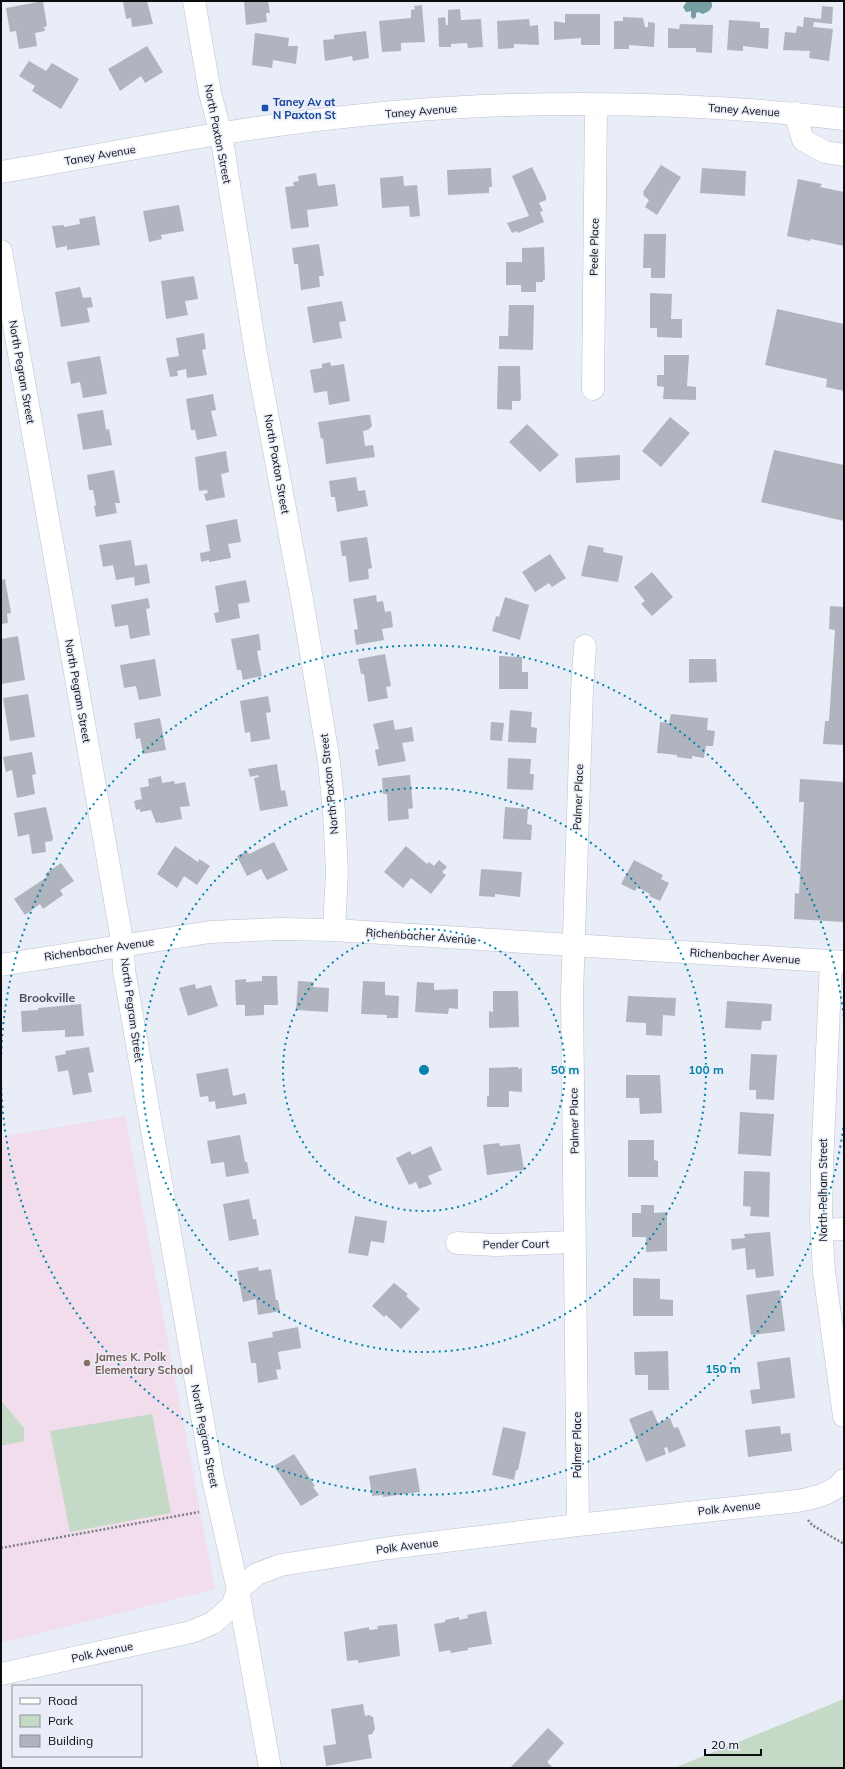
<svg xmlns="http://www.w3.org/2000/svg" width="845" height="1769" viewBox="0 0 845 1769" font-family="Mulish,sans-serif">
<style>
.education{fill:#f1ddec}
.green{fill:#c5dac6}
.water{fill:#769da2}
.building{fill:#b0b4be}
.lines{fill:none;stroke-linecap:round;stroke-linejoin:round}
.minor-casing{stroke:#bcc1cb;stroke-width:23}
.path{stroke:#7e8087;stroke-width:2.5;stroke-dasharray:2 2;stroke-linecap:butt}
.minor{stroke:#fff;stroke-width:22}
.ring{fill:none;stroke:#0283a7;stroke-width:2;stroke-dasharray:2 4}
.transit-dot{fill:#1a4fb4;stroke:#e9edf8;stroke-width:1.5}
.education-dot{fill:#8d6e63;stroke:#e9edf8;stroke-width:1.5}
.labels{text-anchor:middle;stroke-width:3;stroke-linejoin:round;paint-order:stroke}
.transit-label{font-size:11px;font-weight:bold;fill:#164399;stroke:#e9edf8;text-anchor:start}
.street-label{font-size:11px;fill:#0c0d10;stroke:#e9edf8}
.education-label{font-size:11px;font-weight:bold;fill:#785e54;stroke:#e9edf8;text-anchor:start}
.neighbourhood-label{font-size:12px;font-weight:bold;fill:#4c5058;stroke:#e9edf8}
.centre{fill:#0283a7;stroke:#e9edf8;stroke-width:2}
.ring-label{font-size:12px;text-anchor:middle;font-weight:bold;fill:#0283a7;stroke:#e9edf8;stroke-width:3;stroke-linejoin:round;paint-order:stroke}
</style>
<rect width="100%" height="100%" fill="#e9edf8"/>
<path class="education" d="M125,1116L215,1589L1,1643V1137Z"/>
<path class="green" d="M3,1403L24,1428V1441L1,1446V1404Z
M152,1414L171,1513L70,1532L50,1431Z
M844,1699V1768H674Z"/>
<path class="water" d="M687,1H711C714,8 710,11 703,14L698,12L696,13V17L693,19L691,17V11L686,12L683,7Z"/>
<path class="building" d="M43,1L47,26L44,27L45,31L35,33L37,46L19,49L16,31L10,32L6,8Z
M123,1H147L153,24L132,27L131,18L126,19Z
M244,1H268L270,13H266L267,22L246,25Z
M422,5L425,42L401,43V51L382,52L379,21L411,18V10L415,9L414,6Z
M822,6L833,7L832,24L814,22L813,27L833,29L829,61L809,58L810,51L783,50L785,32L796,33L797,26L803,27L804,17L821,19Z
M460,9L461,20L481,19L483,47L468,48L467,43L451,44V47H439L438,18L445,17L446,25H448V10Z
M565,14H600V45H581V38L554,40V21L565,23Z
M623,17L643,18L645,27H648V22L655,23L654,47L629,45V49H614V21H623Z
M529,19L530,26L538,25L539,45L514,44V48L498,49L497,21Z
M729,20L760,22V28H769L768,49L743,46V51L727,50Z
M680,24L713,25L712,53L696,52V48H668V28L679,29Z
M366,31L369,58L353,61L352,56L325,61L323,40L334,39V35Z
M255,33L289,38L288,46H298L296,64L273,60L272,68L252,65Z
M147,46L163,72L145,83L141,76L120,91L108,69Z
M29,61L46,71L52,63L79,79L61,109L32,91L35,86L19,76Z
M661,165L681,177L657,215L645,207L649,200L643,195L644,193L643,192Z
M532,167L546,196V200L539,203L543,211L540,212L544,222L518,233L517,231L512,233L507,223L529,216L512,176Z
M491,168L492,187H489V193L448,195L447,170Z
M702,168L746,171L745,196L700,193Z
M316,173L318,186L335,184L338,206L307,210L309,227L291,229L285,187L294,186L293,182L299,181L298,176Z
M403,176L404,186L417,185L420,216L410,217L409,206L382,208L380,178Z
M798,179L822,184L820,187L844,192V246L811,239L810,241L787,236Z
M179,205L184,231L161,235L162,239L149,242L143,211Z
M95,216L100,245L67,250V246L56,248L52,226L64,225V227L80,224L79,219Z
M644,234H666L665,278H651V268H643Z
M319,244L324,276H319L320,287L301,290L298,264H294L292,248Z
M544,247L545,280H543V282H536V292H521V285H506V262H522V248Z
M194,276L198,299L185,301L188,315L166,319L161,281Z
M80,287L83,298L91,297L93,307L87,308L90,322L61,327L55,292Z
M650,293L672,294L671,319H682V338L657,337V328H650Z
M342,301L346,321L339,322L342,338L313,343L307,307Z
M509,305H534L533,350L499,349V336H508Z
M777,309L844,324V391L826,387L827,379L765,365Z
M204,333L206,349L202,350L207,375L187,378L186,369L177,371L178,376L170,377L166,358L179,356L176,338Z
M664,355H689L687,386L696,387V400L663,399L664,387L657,386V375H664Z
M100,356L107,394L83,398L80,382L71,384L67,362Z
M330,362L331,366L344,364L350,401L329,405L327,391L314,393L310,370L322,368V364Z
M498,366H520L521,398L520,401H512V410L497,409Z
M213,394L216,410L211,411L217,436L197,440L195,430H191L186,399Z
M103,410L106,430L109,429L112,445L83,450L77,414Z
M365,415H370L372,426L368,430L363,431L365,446L373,445L375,457L326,464L323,438L321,439L318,422Z
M670,417L690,433L661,467L642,451Z
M527,424L559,455L540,472L509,442Z
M774,450L844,465V521L761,502Z
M226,451L229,472L221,474L225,497L206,501L204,494L208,493L207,490L199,491L195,457Z
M620,455V480L576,483L575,458Z
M114,470L120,503H115L117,513L96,517L94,506L96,505L93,490H89L87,475Z
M356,477L358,491L365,490L368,506L337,512L335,497H331L329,481Z
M237,519L241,542L228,544L231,558L209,562V560L201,562L200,553L210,551L206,525Z
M367,537L372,568L368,569L369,579L349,582L346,556H342L340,541Z
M131,540L135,566L147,564L150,583L135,586L134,577L116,580L113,565L103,567L99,545Z
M588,545L604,548L603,552L623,556L618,582L581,576Z
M550,554L566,578L552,587L549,583L535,592L522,572Z
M652,572L673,597L652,616L641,604L645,601L634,587Z
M5,579L11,613L7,614L8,623L1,624V580Z
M246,580L250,602L238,604L240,618L216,623L214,613L219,612L215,586Z
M376,595L377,602L383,601L385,612L391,611L393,627L382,629L384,640L356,645L354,630L358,629L353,599Z
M505,597L529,605L520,640L492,631L496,616L499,617Z
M148,598L150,608L146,609L150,635L130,639L128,625L115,627L111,605Z
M830,606L844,607V745L823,744L825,721H829L835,630L829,629Z
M259,634L261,650L257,651L262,676L243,680L241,670H237L231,639Z
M18,636L25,680L1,684V639Z
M385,654L391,686L386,687L388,698L368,702L364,674H361L358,659Z
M499,656L522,657V672H528V689H499Z
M155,659L161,696L139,700L136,686L124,688L120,665Z
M689,659H716L717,682L689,683Z
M28,694L35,737L10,741L3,698Z
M268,696L271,712L266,713L270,739L251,742L250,732L245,733L240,701Z
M510,710L532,712L531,727L537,728L536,743L508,742Z
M671,714L708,718L707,730L715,731L713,746H706L704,758L692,756V759L677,757V755L657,753L660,722L669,723Z
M160,718L166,750L143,754L140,738L136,739L134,723Z
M393,720L395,730L412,727L414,741L402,743L406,761L378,766L375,750L379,749L373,724Z
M491,722L504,723L502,741L490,740Z
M32,752L36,774L32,775L35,794L17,798L12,770L6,772L3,757Z
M508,758L531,759L530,774H534L533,790L507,789Z
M277,764L281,791L285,790L288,806L260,811L254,778L259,777L258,775L250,777L248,769Z
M410,775L413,808L408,809L409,819L388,821L387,794H383L382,778Z
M161,776L162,783L174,781L175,784L185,782L190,806L180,807L182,819L161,823L160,822L156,823L151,810L140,812V809L136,810L134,801L142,799L140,788L149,786L148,779Z
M800,779L844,782V922L794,919L795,893L799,894L804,802H799Z
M46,807L53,838L52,841L45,842L46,852L32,854L29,834L18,837L14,813Z
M505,807L528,809L527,824L532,825L531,840L503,839Z
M274,842L288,870L267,880L261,869L247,876L237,856L247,851L249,854Z
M175,846L198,862L199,859L210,866L197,885L184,876L177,888L157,874Z
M406,846L427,864L429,862L434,866L439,860L447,867L442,872L446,875L431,894L411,878L403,888L384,872Z
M634,860L663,875L661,879L669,883L660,901L649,896L650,894L637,887L635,891L621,884Z
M61,863L74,881L60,890L63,895L43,909L40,904L25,915L14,899L47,877L45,874Z
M481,869L522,872L520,897L495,894V897L479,896Z
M262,976H277L278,1005H264V1015L245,1016V1005H236L235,980L246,979V982L262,981Z
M298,981L314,982L313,987L329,988L328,1012L296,1010Z
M363,981L385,982V995L399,996L398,1018H387V1015L361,1014Z
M417,982L434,983V990L458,989V1009L449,1008L448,1014L415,1012Z
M195,984L196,989L211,985L218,1006L188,1016L179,988Z
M493,991H518L519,1027L489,1028V1011L493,1012Z
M628,996L676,998L675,1016L663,1015L662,1036L646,1035V1023L626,1022Z
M727,1001L772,1004L771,1021H762L761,1030L725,1028Z
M81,1004L84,1036L65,1037V1030L22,1032L21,1011L38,1010V1008Z
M89,1047L94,1072L88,1073L92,1092L73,1095L68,1070L58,1072L55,1056L66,1054L65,1051Z
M751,1054L777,1055L774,1100L756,1099V1090H749Z
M518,1067V1069L522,1068V1092L509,1091V1107H487V1096H489V1068Z
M228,1068L233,1096L245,1093L247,1104L216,1109L215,1101L209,1102L208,1096L200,1097L196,1074Z
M626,1075H660L662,1113L640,1114L639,1098H626Z
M740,1112L774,1114L771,1156L738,1154Z
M240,1135L245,1162H247L249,1173L226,1177L224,1162L211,1164L207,1141Z
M628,1140H654V1160L658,1161V1177H628Z
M499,1143L500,1146L520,1144L524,1170L487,1175L483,1145Z
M431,1146L442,1170L428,1176L432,1184L419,1189L416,1182L409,1185L396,1158L410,1151L412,1155Z
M744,1171L770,1172L769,1217L750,1216L751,1207L743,1206Z
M249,1199L253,1219H256L259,1235L229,1241L223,1204Z
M641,1205H654V1213L667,1212V1251L646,1252V1237H632V1213H641Z
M355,1216L387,1221L384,1243L371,1241L368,1256L348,1253Z
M770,1232L774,1276L756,1278L755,1269L747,1270L745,1248L732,1250L731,1239L745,1238L744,1234Z
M258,1267L259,1271L271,1269L276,1300H278L280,1311L258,1315L256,1299L243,1302L237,1271Z
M633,1278L660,1279V1299L673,1300V1316H633Z
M394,1283L408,1294L406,1296L420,1309L401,1329L386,1315L384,1317L372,1306Z
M780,1290L785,1331L751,1335L746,1295Z
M298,1327L301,1348L278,1352L281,1369L276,1370L278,1379L258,1383L256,1363H251L248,1342L273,1337L272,1332Z
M668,1351L669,1390H648V1375H635L634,1352Z
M790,1357L795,1398L752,1404L750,1390L760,1389L757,1362Z
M652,1410L658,1423L670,1418L674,1428L678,1427L686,1446L669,1453L667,1447L664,1448L666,1454L646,1462L629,1419Z
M780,1426L781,1434L790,1433L792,1451L748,1457L745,1430Z
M503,1427L526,1432L518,1470H516L514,1480L492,1475Z
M294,1454L315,1486L313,1487L319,1495L301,1506L274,1466Z
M416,1468L420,1492L383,1497V1495L372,1496L369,1476Z
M486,1611L492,1644L468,1648V1650L451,1653L450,1650L439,1652L434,1624L445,1622V1620L459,1617V1620L468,1618L467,1615Z
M397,1624L400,1656L358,1663V1660L347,1661L344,1632L369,1627V1630L378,1629L377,1626Z
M363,1704L365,1716L369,1715L373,1717L375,1729L372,1734L368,1735L372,1758L326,1766L323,1746L336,1744L331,1709Z
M548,1728L564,1743L547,1762L553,1768H510Z"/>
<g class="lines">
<defs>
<path id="minor" d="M194,1L210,93L221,134L256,354L303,605L329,762L334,812L337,872L334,930
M795,113L803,140L825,152L844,155
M1,172C93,157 185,137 278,125C346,116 414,109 482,106C603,101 724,105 844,119
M1,251L123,946L124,970L213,1479L238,1590L270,1768
M593,389L596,105
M831,962L822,1165L821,1221L824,1272L844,1416
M1,965L210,932L280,929L334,930L844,962
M822,1230L844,1229
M457,1243L496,1245L574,1242
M578,1525L572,996L582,691L585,646
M1,1674L191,1632L213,1623L232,1606L238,1590L257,1574L281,1565L389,1548L578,1525L797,1501C814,1498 833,1494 844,1480"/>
</defs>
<use href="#minor" class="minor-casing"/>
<path class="path" d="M808,1520L812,1525L844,1544
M1,1548L199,1512"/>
<use href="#minor" class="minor"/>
</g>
<g class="ring">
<circle cx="424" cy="1070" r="141"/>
<circle cx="424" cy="1070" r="282"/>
<path d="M844 1122A423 423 0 0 1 1 1074M1 1066A423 423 0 0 1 844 1018"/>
</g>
<rect class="transit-dot" x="261" y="104" width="8" height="8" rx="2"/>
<circle class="education-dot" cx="87" cy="1363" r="4"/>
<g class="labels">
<g class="transit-label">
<text x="273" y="106">Taney Av at<tspan x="273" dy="13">N Paxton St</tspan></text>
</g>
<g class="street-label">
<text transform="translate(744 110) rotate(4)" y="4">Taney Avenue</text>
<text transform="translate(421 111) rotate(-5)" y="4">Taney Avenue</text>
<text transform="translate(218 134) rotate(79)" y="4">North Paxton Street</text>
<text transform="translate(100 155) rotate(-10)" y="4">Taney Avenue</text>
<text transform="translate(594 247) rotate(-89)" y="4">Peele Place</text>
<text transform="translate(22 372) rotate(80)" y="4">North Pegram Street</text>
<text transform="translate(277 464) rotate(80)" y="4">North Paxton Street</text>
<text transform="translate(78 691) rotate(80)" y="4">North Pegram Street</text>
<text transform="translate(329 784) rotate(-96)" y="4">North Paxton Street</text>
<text transform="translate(578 797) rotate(-88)" y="4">Palmer Place</text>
<text transform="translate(421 936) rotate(4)" y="4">Richenbacher Avenue</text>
<text transform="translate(99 949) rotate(-8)" y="4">Richenbacher Avenue</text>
<text transform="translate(745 956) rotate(4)" y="4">Richenbacher Avenue</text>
<text transform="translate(132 1010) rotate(82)" y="4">North Pegram Street</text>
<text transform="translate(574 1121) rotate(-91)" y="4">Palmer Place</text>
<text transform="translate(823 1190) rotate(-90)" y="4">North Pelham Street</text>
<text transform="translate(516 1244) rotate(-1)" y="4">Pender Court</text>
<text transform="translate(205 1436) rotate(79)" y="4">North Pegram Street</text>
<text transform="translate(577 1445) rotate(-90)" y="4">Palmer Place</text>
<text transform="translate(729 1508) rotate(-6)" y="4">Polk Avenue</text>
<text transform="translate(407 1546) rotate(-7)" y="4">Polk Avenue</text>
<text transform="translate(102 1652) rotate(-12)" y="4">Polk Avenue</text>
</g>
<g class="education-label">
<text x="95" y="1361">James K. Polk<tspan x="95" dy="13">Elementary School</tspan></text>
</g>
<g class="neighbourhood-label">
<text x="47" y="1002">Brookville</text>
</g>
</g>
<circle cx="424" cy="1070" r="6" class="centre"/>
<g class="ring-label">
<text x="565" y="1074">50 m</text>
<text x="706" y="1074">100 m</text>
<text x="723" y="1373">150 m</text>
</g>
<rect width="845" height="1769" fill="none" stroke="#0c0d10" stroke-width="4"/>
<rect x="12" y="1685" width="130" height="72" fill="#e9edf8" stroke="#91939b"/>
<rect x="20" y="1698" width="20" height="6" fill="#ffffff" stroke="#91939b"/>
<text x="48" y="1705" font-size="12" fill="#0c0d10">Road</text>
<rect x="20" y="1715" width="20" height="12" fill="#c5dac6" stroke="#91939b"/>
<text x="48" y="1725" font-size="12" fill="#0c0d10">Park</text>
<rect x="20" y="1735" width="20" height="12" fill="#b0b4be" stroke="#91939b"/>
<text x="48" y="1745" font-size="12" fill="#0c0d10">Building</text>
<path d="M705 1749v6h56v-6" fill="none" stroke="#0c0d10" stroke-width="2"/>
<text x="711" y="1749" font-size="12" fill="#0c0d10" stroke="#e9edf8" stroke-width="3" paint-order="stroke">20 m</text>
</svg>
